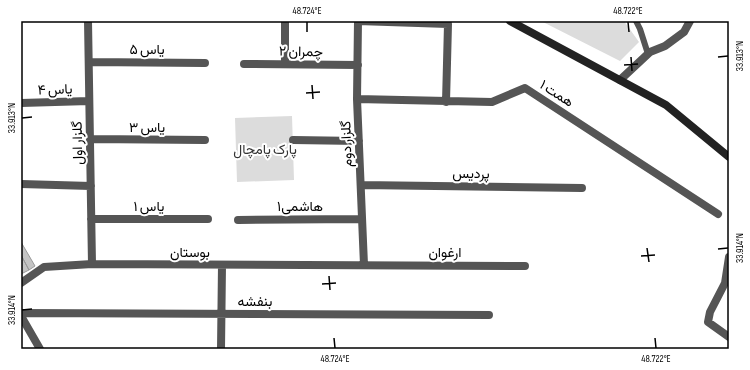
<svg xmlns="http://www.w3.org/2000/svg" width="750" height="370" viewBox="0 0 750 370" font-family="'Sofia Sans Condensed',Vazirmatn,sans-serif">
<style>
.green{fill:#dcdcdc}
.building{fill:#c4c4c4;stroke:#999}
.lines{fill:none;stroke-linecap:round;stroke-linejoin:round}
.lane{stroke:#555;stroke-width:6}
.street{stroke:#555;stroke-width:8}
.secondary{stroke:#222;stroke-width:8}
.ticks{fill:none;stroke:#000;stroke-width:1.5}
.labels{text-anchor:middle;stroke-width:4;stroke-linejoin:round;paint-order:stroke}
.street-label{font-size:14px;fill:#000;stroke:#fff}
.park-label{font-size:14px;fill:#333;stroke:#fff}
.neatline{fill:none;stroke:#000;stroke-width:1.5}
.ticks-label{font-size:10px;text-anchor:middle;fill:#000}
</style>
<rect width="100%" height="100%" fill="#fff"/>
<path class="green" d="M541,21H624L639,42L620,61Z
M292,116L294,180L237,182L235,118Z"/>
<path class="building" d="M21,242L35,266L29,270L21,255Z
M21,255L29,270L21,274Z"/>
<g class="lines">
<path class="lane" d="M636,21L640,29L648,54"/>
<path class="street" d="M88,21L92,264
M358,21L357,99L364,265
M358,21L448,24L446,102
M89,62L205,63
M244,64L358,65
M285,64V21
M620,80L650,52L665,46L684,32L690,21
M357,99L492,102L525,88L718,214
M21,103L89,101
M90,139L205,140
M293,140L359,141
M21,184L91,186
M361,185L582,188
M91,219H208
M238,220L362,219
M729,257L725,283L710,312L708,322L729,337
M21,283L44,267L92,264L525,266
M21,313L489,315
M21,316L40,349
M221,349L222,265"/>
<path class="secondary" d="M510,21L666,105L729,157"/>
</g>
<path class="ticks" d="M307,22V32M628,22L629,32M631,57L632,71M718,57L728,56M624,65L638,64M312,85L313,99M306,93L320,92M22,118L32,117M647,248L649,262M718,249L728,248M641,256L655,255M329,276L330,290M322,284L336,283M22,310L32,309M334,338L335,348M655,338L656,348"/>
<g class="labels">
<g class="street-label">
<text x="147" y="54">یاس ۵</text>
<text transform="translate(301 51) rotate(1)" y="5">چمران ۲</text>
<text transform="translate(55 89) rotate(-2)" y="5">یاس ۴</text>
<text transform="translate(557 93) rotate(33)" y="5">همت ۱</text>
<text x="147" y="132">یاس ۳</text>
<text transform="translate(77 143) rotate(-91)" y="5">گلزار اول</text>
<text transform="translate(346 144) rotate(-92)" y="5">گلزار دوم</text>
<text transform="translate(471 173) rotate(1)" y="5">پردیس</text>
<text x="149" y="211">یاس ۱</text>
<text x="300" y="211">هاشمی۱</text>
<text x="190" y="257">بوستان</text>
<text x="445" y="257">ارغوان</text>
<text x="255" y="306">بنفشه</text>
</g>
<g class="park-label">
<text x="265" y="154">پارک پامچال</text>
</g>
</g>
<rect width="750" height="370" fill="none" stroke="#ffffff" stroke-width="44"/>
<rect x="22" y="22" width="706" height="326" class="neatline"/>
<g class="ticks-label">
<text x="307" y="14">48.724°E</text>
<text x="628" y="14">48.722°E</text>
<text transform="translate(739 56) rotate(-90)" y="4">33.913°N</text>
<text transform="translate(11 118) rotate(-90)" y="4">33.913°N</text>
<text transform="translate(739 248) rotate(-90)" y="4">33.914°N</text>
<text transform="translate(11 310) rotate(-90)" y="4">33.914°N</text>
<text x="335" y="362">48.724°E</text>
<text x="656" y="362">48.722°E</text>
</g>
</svg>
